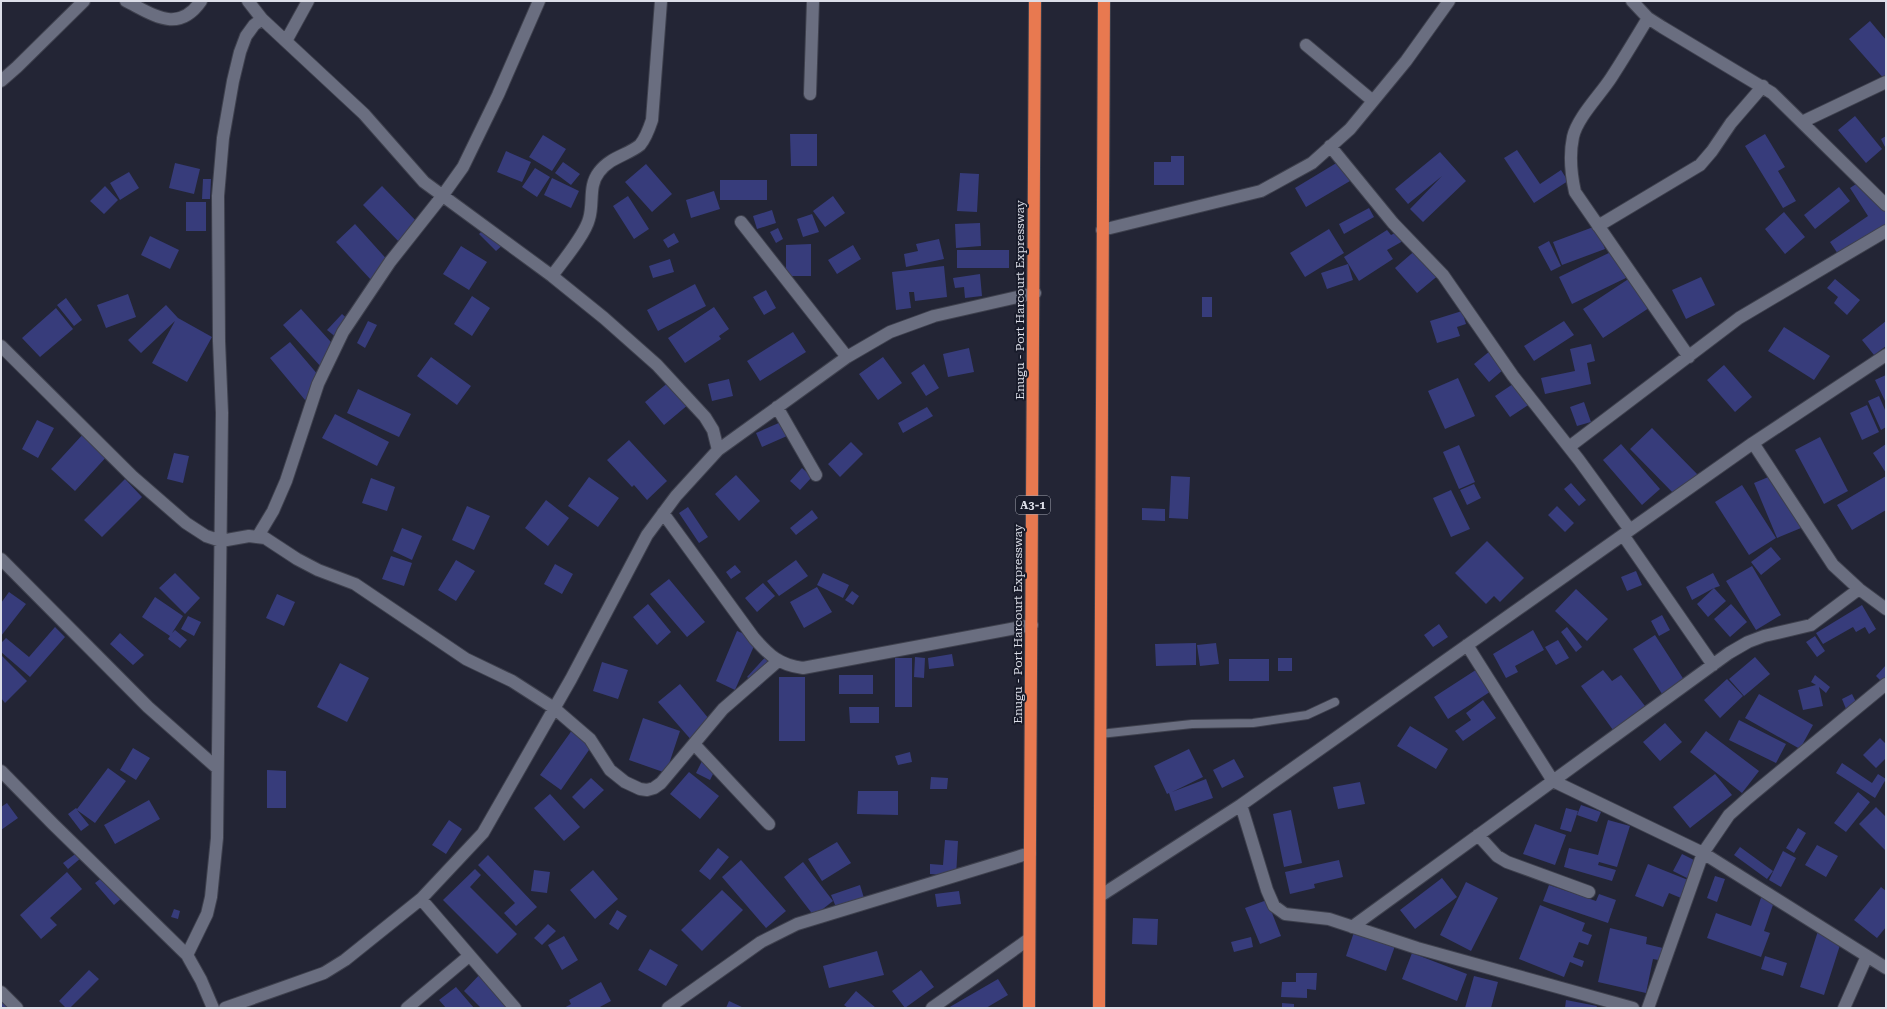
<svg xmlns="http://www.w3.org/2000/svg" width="1887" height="1009" viewBox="0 0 1887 1009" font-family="'Roboto Serif',serif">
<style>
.building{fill:#373c7b}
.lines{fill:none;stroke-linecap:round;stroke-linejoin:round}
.lane-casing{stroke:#3e404d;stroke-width:10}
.street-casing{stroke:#3e404d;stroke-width:14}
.highway-casing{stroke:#3e404d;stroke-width:14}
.lane{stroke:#6a6e80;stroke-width:8}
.street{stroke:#6a6e80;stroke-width:12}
.highway{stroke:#e87950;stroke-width:12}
.labels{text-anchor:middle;stroke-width:4;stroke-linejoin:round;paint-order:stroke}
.shield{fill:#191c2b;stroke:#a2a4af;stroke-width:1}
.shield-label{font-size:11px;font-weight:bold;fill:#dcdee8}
.street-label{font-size:12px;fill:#dcdee8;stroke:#191c2b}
</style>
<rect width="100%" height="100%" fill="#232535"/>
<path class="building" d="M1870,21L1886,40V81L1849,39Z
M1855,116L1882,149L1866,163L1838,130Z
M790,134H817V166H791Z
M1765,134L1785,167L1778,171L1796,201L1783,208L1745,146Z
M543,135L566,149L552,171L529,157Z
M1886,136V149L1881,139Z
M1517,150L1540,184L1561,170L1568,181L1534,203L1504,158Z
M506,151L531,162L522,182L497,172Z
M1440,152L1466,181L1423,222L1410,209L1442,176L1408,204L1395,189Z
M1171,156H1184V185H1154V162H1171Z
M563,162L580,174L571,185L555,173Z
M1338,162L1350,181L1306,207L1295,188Z
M175,163L200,169L194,194L169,188Z
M646,164L672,194L652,212L625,182Z
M535,168L550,177L537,197L522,187Z
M129,172L139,188L120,200L110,183Z
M960,173L979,174L977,212L957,211Z
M552,178L579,191L571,208L544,195Z
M1865,178L1886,210V226L1840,257L1830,242L1868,216L1850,188Z
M203,179H211L210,199H202Z
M720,180H767V200H720Z
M105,186L118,200L104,214L90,201Z
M382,186L421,226L402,245L363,205Z
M1839,187L1850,201L1815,229L1804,215Z
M714,191L720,209L691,218L686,200Z
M628,196L649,229L634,239L613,206Z
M833,196L845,213L825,227L813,211Z
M186,202H206V231H186Z
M1369,208L1374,217L1344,234L1339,224Z
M772,210L776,223L757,229L753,216Z
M1784,212L1805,237L1785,254L1765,229Z
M812,214L819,232L803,237L797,219Z
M980,223L981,246L956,248L955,224Z
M355,224L391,264L372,281L336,242Z
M1596,226L1605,249L1562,265L1553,242Z
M486,227L504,244L496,251L479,234Z
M778,228L783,239L776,243L770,232Z
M1329,229L1344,253L1305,277L1290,253Z
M1387,230L1391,235L1397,232L1403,241L1387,250L1393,259L1359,281L1344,257Z
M674,233L679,242L668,248L663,240Z
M150,236L179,250L170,269L141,255Z
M939,239L944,259L906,267L904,254L918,251L916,244Z
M1549,241L1561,266L1551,271L1538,247Z
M811,244V276H786V245Z
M853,245L861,259L837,274L828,260Z
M461,246L487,262L469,290L443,274Z
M1418,248L1440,274L1417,293L1395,268Z
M957,250H1009V268H957Z
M1615,250L1628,277L1572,304L1559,277Z
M670,259L674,272L653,278L649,266Z
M1348,264L1353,280L1327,289L1321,273Z
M944,266L947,297L915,301L914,292H909L911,308L896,310L892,272Z
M980,274L982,296L965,298L964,287L955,288L953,278Z
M1701,277L1715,305L1686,319L1672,290Z
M1630,278L1649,308L1603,338L1583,309Z
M1835,279L1860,300L1847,315L1834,303L1838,297L1827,288Z
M695,284L706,306L658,331L647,310Z
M766,290L776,308L764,315L753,297Z
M128,294L136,317L106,328L97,305Z
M472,296L490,308L472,336L454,324Z
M1202,297H1212V317H1202Z
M66,298L82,320L74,326L57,305Z
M166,305L178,318L212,337L187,382L152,363L175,321L141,353L128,340Z
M714,307L729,329L719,336L721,339L685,363L668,338Z
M56,308L73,329L40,357L22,338Z
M301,309L340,352L322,368L283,325Z
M1462,311L1466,324L1457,327L1460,336L1437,343L1430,321Z
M342,314L351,322L337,338L327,330Z
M368,321L377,325L365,348L357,343Z
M1564,321L1574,335L1534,361L1524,346Z
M1886,321V346L1874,355L1862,340Z
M1784,327L1830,356L1814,380L1768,351Z
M793,332L806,352L760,381L747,361Z
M290,342L325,383L305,400L270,358Z
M1591,344L1595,361L1587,363L1591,384L1545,394L1541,378L1575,371L1570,349Z
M1496,346L1511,363L1489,382L1474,364Z
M969,348L974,372L948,377L943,354Z
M431,357L471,386L457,405L417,376Z
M883,357L902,383L878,400L859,374Z
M924,364L939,388L926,396L911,373Z
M1724,365L1752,397L1735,412L1707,380Z
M1886,375V403L1875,380Z
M1458,378L1475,416L1445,429L1428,391Z
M729,379L733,396L712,401L708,384Z
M1519,380L1533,402L1510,417L1495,396Z
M670,381L689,404L664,425L645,402Z
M358,389L411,414L399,437L347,413Z
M1879,396L1886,412V427L1881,430L1868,401Z
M1584,402L1591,422L1577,426L1570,407Z
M1867,405L1879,432L1862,440L1850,413Z
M927,407L933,416L903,433L898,423Z
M335,414L389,442L377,466L322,438Z
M37,420L54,428L38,458L22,449Z
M781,422L787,436L762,447L756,433Z
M1652,428L1698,475L1676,496L1630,449Z
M85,432L109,454L75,491L51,469Z
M1820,437L1848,491L1824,504L1795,450Z
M629,440L667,481L647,500L634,485L632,487L607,460Z
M851,442L863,454L840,477L828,464Z
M1621,444L1660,489L1642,505L1603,460Z
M1886,444V473L1873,453Z
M1459,445L1475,482L1459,489L1443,452Z
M174,453L189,456L183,483L167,479Z
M802,468L812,477L800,490L790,481Z
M1778,473L1801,528L1777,538L1754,483Z
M736,475L760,501L739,521L715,494Z
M1171,476L1190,477L1188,519L1169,518Z
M1886,476V510L1852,530L1837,505Z
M589,477L619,498L598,527L568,506Z
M371,478L395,487L387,511L362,503Z
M125,479L142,497L102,537L84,520Z
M1571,483L1586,500L1579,506L1564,489Z
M1474,484L1481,498L1467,505L1460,490Z
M1742,485L1776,538L1749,555L1715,502Z
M1451,490L1470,529L1451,537L1433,498Z
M546,500L569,518L548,546L525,528Z
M467,506L490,516L474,550L452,540Z
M1557,506L1574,523L1565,532L1548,515Z
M688,507L708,537L699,543L679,513Z
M1142,508L1165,509V521L1142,520Z
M812,510L818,518L796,535L790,528Z
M402,528L422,536L412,560L393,551Z
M1487,541L1524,578L1500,602L1494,596L1486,604L1455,573Z
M1771,547L1781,559L1761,575L1751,562Z
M391,556L412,563L404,586L382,579Z
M456,560L475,571L456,601L438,590Z
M796,560L808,576L779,596L767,581Z
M555,564L573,574L562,594L544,584Z
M735,565L741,572L731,579L726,572Z
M1752,566L1781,615L1756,630L1726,581Z
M1636,571L1642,585L1627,591L1621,577Z
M175,573L200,598L185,614L159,588Z
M823,573L849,585L843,598L817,585Z
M1713,573L1720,586L1714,588L1726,601L1708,617L1697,604L1714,588L1692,600L1686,587Z
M669,579L705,622L687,637L650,594Z
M763,583L775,596L757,612L745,598Z
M817,587L832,612L804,628L790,602Z
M1576,589L1608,619L1587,641L1555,611Z
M852,591L859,596L853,605L845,600Z
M9,592L26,604L1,636V603Z
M277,594L295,602L284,626L266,618Z
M155,597L183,616L172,633L175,630L187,640L180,648L168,639L170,636L142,617Z
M648,604L671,632L657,645L633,617Z
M1731,604L1747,622L1730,637L1714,619Z
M1862,605L1876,629L1869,634L1865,627L1856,632L1853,627L1823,644L1816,633Z
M1662,615L1670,630L1659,636L1651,621Z
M188,616L201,622L194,636L181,629Z
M1439,624L1448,637L1433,647L1424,635Z
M55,627L65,637L30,677L1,652V643L6,638L29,657Z
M1567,627L1582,647L1576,652L1561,632Z
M1533,630L1544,650L1515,666L1518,672L1506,678L1493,654Z
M737,631L757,639L735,690L716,681Z
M120,633L144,655L133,665L110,644Z
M1655,635L1688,686L1666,700L1633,649Z
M1815,636L1825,651L1817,657L1806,642Z
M1558,640L1569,658L1556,665L1545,647Z
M1196,643V665L1156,666L1155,644Z
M1216,643L1219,664L1200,666L1197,645Z
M770,652L782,663L759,687L747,677Z
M952,654L954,666L929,669L928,658Z
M1,655L27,681L5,703L1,698Z
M915,657L925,658L924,678L914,677Z
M1755,657L1770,674L1744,696L1729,679Z
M895,658H912V707H895Z
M1278,658H1292V671H1278Z
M1229,659H1269V681H1229Z
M602,662L628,670L618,699L593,691Z
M340,663L369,678L347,722L317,707Z
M1485,664L1499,686L1448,719L1434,697Z
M1886,665V686L1876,676Z
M1603,670L1612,681L1621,675L1645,706L1613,730L1581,686Z
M839,675H873V694H839Z
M1815,675L1830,687L1826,693L1819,687L1823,706L1803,710L1798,690L1816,685L1811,682Z
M779,677H805V741H779Z
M1727,679L1743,696L1720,718L1704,700Z
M680,684L714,725L693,742L658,702Z
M1759,694L1813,725L1800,749L1745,718Z
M1852,694L1857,704L1846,709L1842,699Z
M1483,700L1496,718L1463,741L1455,731L1471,720L1466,713Z
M849,707H879V723H850Z
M643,718L680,731L666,773L629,760Z
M1739,720L1786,744L1776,763L1729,740Z
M1665,723L1682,742L1660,761L1643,742Z
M575,726L596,740L561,790L540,775Z
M1410,726L1448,749L1436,769L1397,746Z
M1706,731L1759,771L1742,793L1690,752Z
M1880,738L1886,744V758L1876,768L1863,755Z
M133,748L150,758L136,780L120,770Z
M1189,749L1203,777L1172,792L1206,779L1213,798L1175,811L1169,793L1167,794L1154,766Z
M910,752L912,762L898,765L895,756Z
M1234,759L1244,777L1222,788L1213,770Z
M702,761L716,768L710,780L696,773Z
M1842,763L1872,783L1878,774L1886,779L1875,798L1836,773Z
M108,768L126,781L95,823L77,810L89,825L81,831L68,814L76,808L77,809Z
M267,770L286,771V808H267Z
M689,772L719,796L700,819L670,794Z
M1715,774L1732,795L1690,828L1673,807Z
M931,777L948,778L947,789H930Z
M591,778L604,790L584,809L572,797Z
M1360,782L1365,804L1338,809L1333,787Z
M858,791H898V815L857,814Z
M1858,792L1870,802L1846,832L1834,823Z
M550,794L580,827L564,841L534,808Z
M149,800L160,819L115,844L104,825Z
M7,803L18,818L1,830V807Z
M1581,805L1601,812L1597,822L1577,815Z
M1876,807L1886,817V851L1859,824Z
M1566,808L1578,811L1571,832L1560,829Z
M1291,810L1302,863L1284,867L1273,814Z
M449,820L462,829L446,854L432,845Z
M1608,820L1630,826L1617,867L1599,862L1598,865L1616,870L1612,881L1564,867L1569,848L1598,855Z
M1535,824L1566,835L1555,865L1523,854Z
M1798,828L1806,833L1794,853L1786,848Z
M945,840L958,841L956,876L930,874V864L943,865Z
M837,842L851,863L822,881L808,859Z
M1817,845L1838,856L1826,877L1805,865Z
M1740,847L1773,871L1767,879L1734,855Z
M718,848L729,857L710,880L699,871Z
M1783,851L1796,858L1781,887L1769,880Z
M78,852L82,857L68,869L63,863Z
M1682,854L1698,862L1689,879L1673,871Z
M488,855L537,907L516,926L504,913L515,903L478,865Z
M741,860L786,911L766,928L722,877Z
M1339,860L1343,877L1314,884L1315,888L1290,894L1285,872Z
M803,862L833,901L814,916L784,877Z
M1648,864L1688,880L1681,898L1669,893L1663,907L1635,896Z
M475,869L481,875L470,887L517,934L497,954L443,900Z
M534,870L550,872L547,893L531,891Z
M593,870L618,899L595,919L570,890Z
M67,872L82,889L50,918L57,925L41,939L20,915Z
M104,876L123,897L114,905L95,883Z
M1715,876L1725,879L1717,902L1707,898Z
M1442,878L1457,897L1415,929L1400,910Z
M1466,882L1498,898L1471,951L1440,935Z
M860,885L864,898L836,907L831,895Z
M1549,885L1596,901L1599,894L1616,900L1608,923L1543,901Z
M1881,887L1886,891V927L1877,938L1854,920Z
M722,890L743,910L702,951L681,930Z
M959,891L961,904L937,907L935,894Z
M1762,895L1775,899L1764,931L1770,933L1761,957L1707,938L1716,913L1751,926Z
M1267,900L1281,936L1260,944L1245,908Z
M1540,905L1585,923L1582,931L1592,935L1588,945L1579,942L1573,957L1584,961L1582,967L1570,962L1564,977L1519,959Z
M174,909L180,911L178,919L171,917Z
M617,910L627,916L618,930L609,924Z
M1133,918L1158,919L1157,945L1132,944Z
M548,924L556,931L542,945L534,938Z
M1610,928L1647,937L1646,944L1667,949L1664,961L1653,959L1646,993L1598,982Z
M1818,931L1842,939L1824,995L1800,987Z
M1354,932L1395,946L1386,971L1346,956Z
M564,936L578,960L562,970L548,945Z
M1251,937L1253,947L1234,952L1231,942Z
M650,949L678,965L666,986L638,970Z
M877,951L884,975L829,988L823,966Z
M1412,953L1467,974L1457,1001L1402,979Z
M1765,956L1787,963L1783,976L1761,969Z
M89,970L99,979L70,1008H66L59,1001Z
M921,970L934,987L905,1008L892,991Z
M483,971L522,1008H481L464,991Z
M1296,973H1317L1316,990L1307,989V998L1281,997L1282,982H1296Z
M1474,976L1498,982L1491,1008H1465Z
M998,979L1008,995L986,1008H948Z
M601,982L611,1001L598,1008H564L571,1004L569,1000Z
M456,987L474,1008H446L439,1000Z
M1,991L16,1008H1Z
M856,991L876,1008H848L844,1005Z
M1566,1000L1597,1006L1596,1008H1565Z
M729,1001L744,1008H726Z
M1282,1003L1294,1004V1008H1282Z"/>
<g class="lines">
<defs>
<path id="lane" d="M1100,734L1192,724L1253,723L1307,715L1335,702"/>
<path id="street" d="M126,1C154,15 178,34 201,1
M248,1L262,19L364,114L424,182L552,276L604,318L657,365L705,417L713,430L718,450
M1632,1L1648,18L1662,27L1772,93L1886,205
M1648,18C1636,38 1624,58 1611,78C1600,95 1577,118 1573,137C1569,156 1571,174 1575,192L1689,357
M286,41L308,1
M1306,45L1373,101
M1,81L17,67L84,1
M810,94L813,1
M1802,122L1886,82
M1330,146L1393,223L1443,275L1513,376L1579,460L1630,530
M741,222L847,357
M1598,226L1700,165L1712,151L1731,123L1763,86
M1102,230L1261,191L1312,163L1350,129L1406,61L1449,1
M552,276C562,262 585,235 589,219C594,203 588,186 599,172C610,157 628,155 640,145C646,138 649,129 652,120L661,1
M1,346L132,476L186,523L206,536L221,541L249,536L265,538L297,559L318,570L355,584L466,659L512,681L554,708L590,739L610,770L625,782L640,789L647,790L654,788L661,783L723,709L778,661
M777,407L816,475
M1753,443L1833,565L1859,589L1886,609
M1569,447L1739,318L1886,231
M663,513L754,638C769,655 779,665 803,668L1032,625
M1623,535L1713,665
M258,536L273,511L286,481L318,384L343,332L390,262L443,195L463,167L498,95L539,1
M1,559L148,707L217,768
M1467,645L1553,781L1703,853L1886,968
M694,744L769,824
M1,771L53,824L187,955L201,980L213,1008
M1241,805L1267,890L1274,906L1285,914L1329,919L1417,948L1633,1008
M1478,835L1497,856L1507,862L1589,892
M1100,896L1241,805L1753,443L1886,355
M421,899L515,1008
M1352,927L1729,653L1748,642L1764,636L1811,625L1859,589
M187,955L207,914L211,897L217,838L222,413L219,341L218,196L223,138L233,81L240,52L246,36L254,25L262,19
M1,992L17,1008
M225,1008L324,973L345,960L421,899L483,833L571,679L647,535L676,496L718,450L847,357L890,332L934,316L1035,293
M407,1008L469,956
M668,1008L761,942L797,924L1030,853
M932,1008L1029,939
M1648,1008L1703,853L1729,815L1748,798L1886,684
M1844,1008L1867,956"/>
<path id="highway" d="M1029,1008L1035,1
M1099,1008L1104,1"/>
</defs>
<use href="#lane" class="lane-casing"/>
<use href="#street" class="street-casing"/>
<use href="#highway" class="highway-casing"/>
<use href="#lane" class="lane"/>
<use href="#street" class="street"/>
<use href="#highway" class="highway"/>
</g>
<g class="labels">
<rect class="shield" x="1016" y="496" width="34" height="18" rx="3"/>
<g class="shield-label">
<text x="1033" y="509">A3-1</text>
</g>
<g class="street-label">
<text transform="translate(1020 300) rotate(-90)" y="4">Enugu - Port Harcourt Expressway</text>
<text transform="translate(1018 624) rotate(-90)" y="4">Enugu - Port Harcourt Expressway</text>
</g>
</g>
<rect width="1887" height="1009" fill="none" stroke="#dcdee8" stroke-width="4"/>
</svg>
